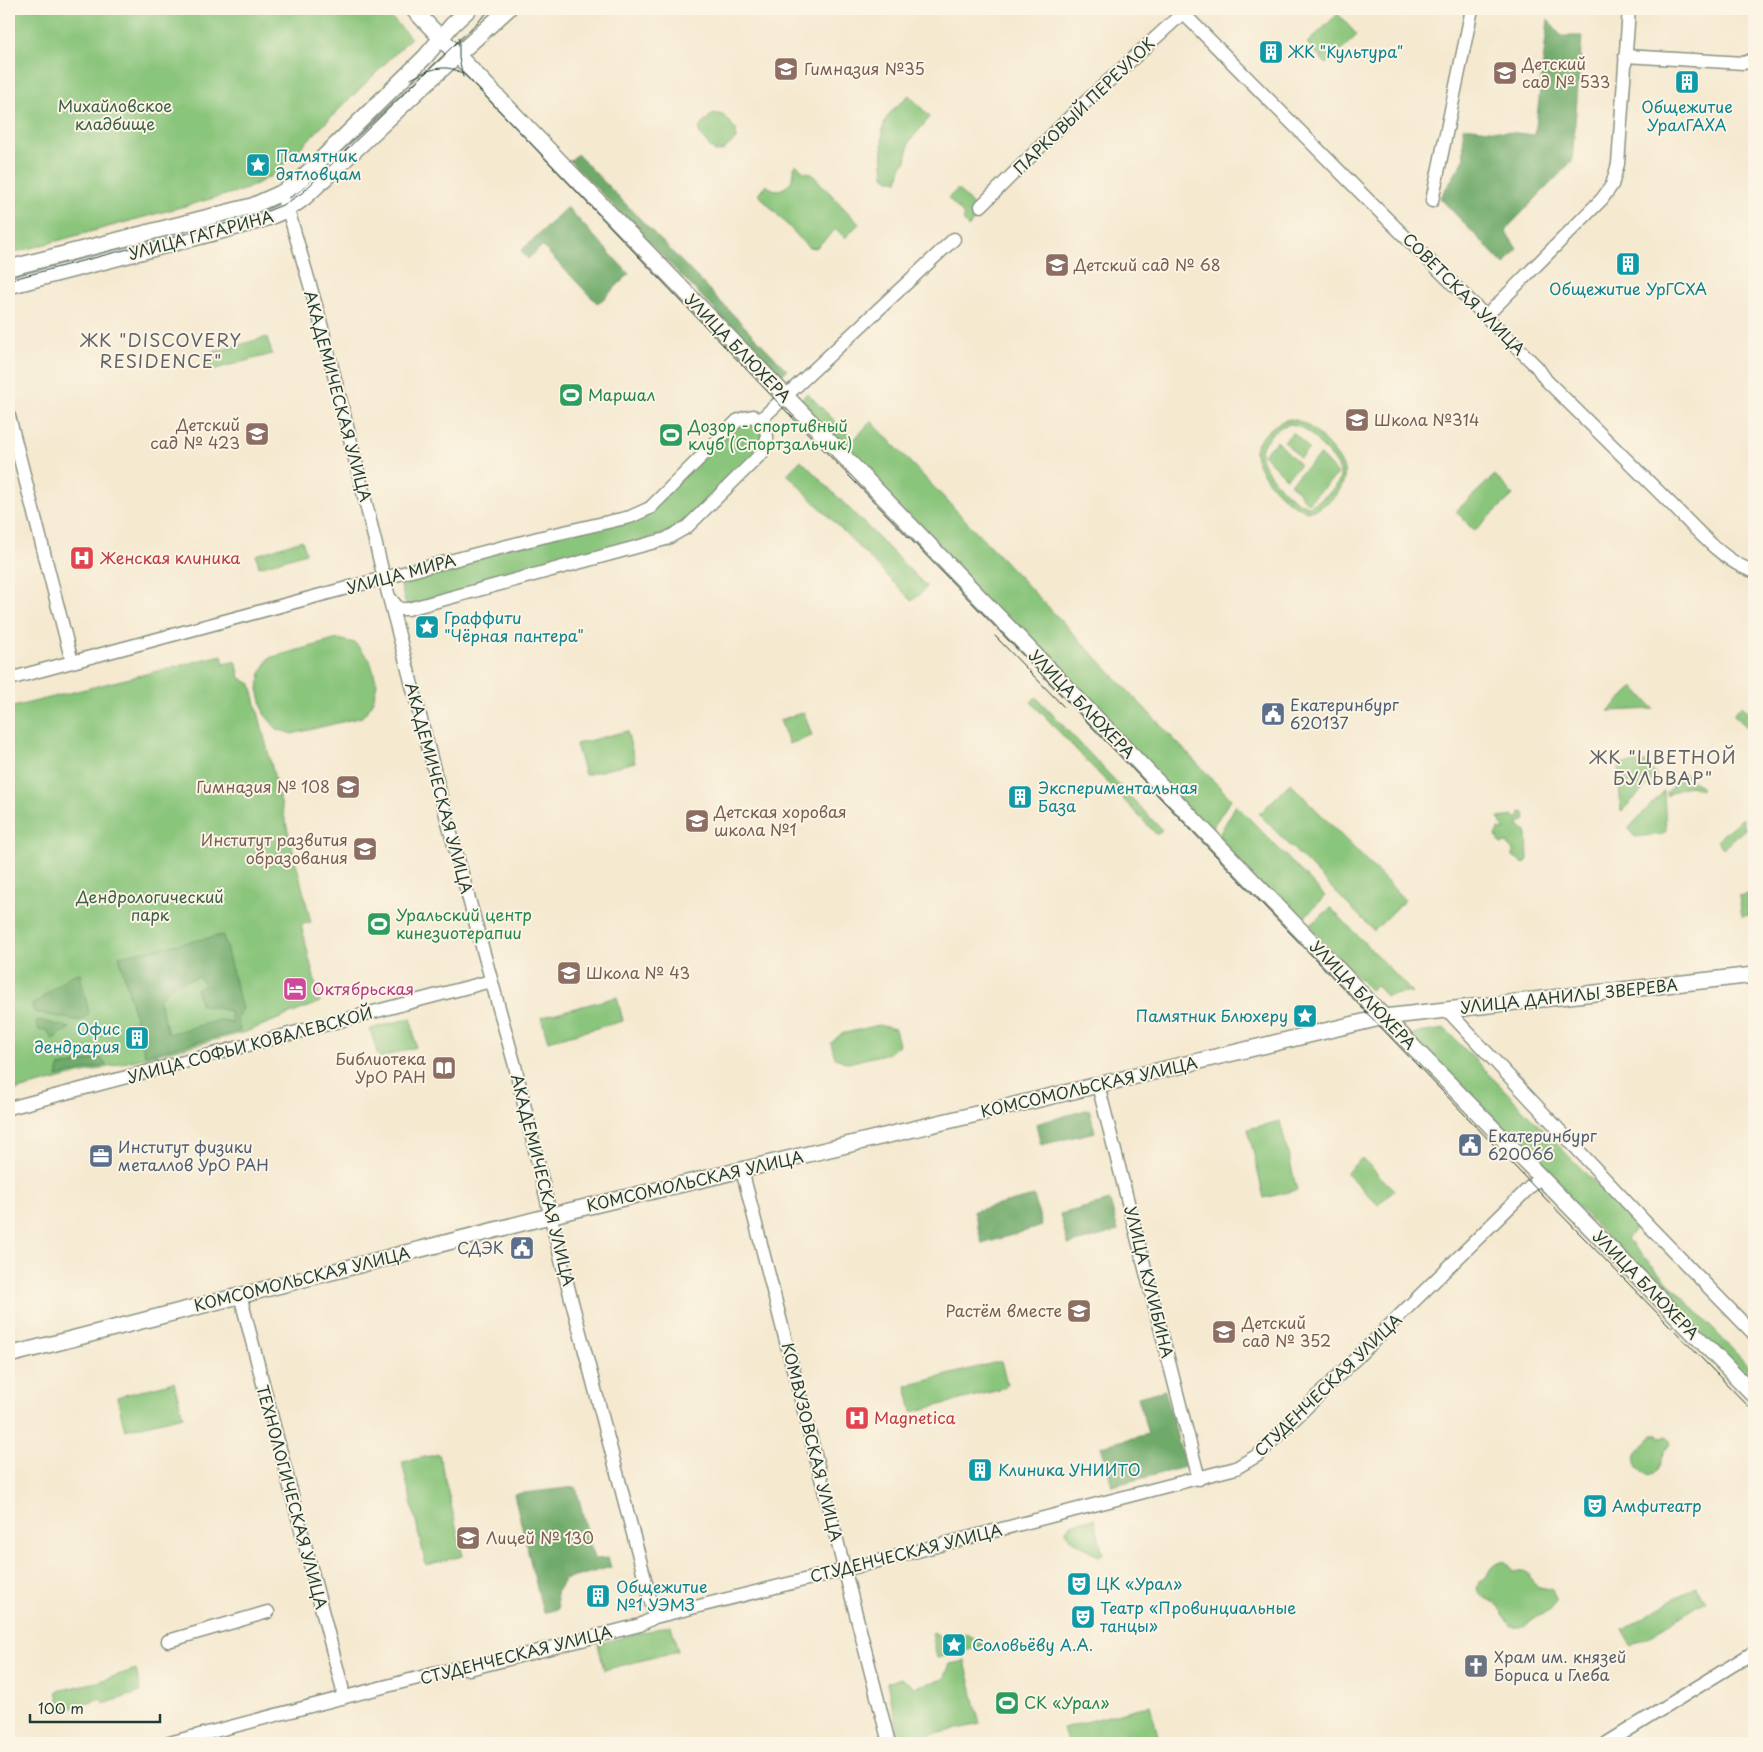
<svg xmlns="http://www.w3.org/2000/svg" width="1763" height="1752" viewBox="0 0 1763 1752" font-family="'Playpen Sans',sans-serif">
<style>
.green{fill:#8ac57b;stroke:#548158;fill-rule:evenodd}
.forest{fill:#6faa6b;stroke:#477450;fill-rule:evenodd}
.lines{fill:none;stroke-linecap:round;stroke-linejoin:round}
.minor-casing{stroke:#8a9382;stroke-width:15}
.major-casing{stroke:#8a9382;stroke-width:18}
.minor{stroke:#fff;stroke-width:12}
.major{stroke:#fff;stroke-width:15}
.tram{stroke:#1f3d34;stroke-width:1}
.labels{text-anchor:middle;stroke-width:4;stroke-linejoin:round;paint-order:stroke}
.culture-label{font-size:16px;fill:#0d838f;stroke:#fcf5e5;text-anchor:start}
.education-label{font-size:16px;fill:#785e54;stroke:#fcf5e5;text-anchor:start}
.park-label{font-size:16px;fill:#3a5f46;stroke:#fcf5e5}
.street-label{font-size:16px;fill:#1f3d34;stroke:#fcf5e5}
.leisure-label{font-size:16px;fill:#27864d;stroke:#fcf5e5;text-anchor:start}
.health-label{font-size:16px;fill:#be3a42;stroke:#fcf5e5;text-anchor:start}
.service-label{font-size:16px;fill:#4e5e75;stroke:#fcf5e5;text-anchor:start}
.hotel-label{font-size:16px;fill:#b23c85;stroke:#fcf5e5;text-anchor:start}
.worship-label{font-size:16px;fill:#5b616d;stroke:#fcf5e5;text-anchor:start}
.neighbourhood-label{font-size:18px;letter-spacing:1px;fill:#626469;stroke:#fcf5e5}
</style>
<rect width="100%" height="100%" fill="#fcf5e5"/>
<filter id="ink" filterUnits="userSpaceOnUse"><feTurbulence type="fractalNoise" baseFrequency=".02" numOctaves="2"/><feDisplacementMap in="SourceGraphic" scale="10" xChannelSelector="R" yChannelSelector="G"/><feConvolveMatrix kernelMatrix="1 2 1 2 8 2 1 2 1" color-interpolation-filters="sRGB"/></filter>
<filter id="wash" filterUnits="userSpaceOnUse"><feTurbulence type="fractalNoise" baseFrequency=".0096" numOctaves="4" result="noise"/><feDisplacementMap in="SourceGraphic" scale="20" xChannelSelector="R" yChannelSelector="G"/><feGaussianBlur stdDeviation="1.12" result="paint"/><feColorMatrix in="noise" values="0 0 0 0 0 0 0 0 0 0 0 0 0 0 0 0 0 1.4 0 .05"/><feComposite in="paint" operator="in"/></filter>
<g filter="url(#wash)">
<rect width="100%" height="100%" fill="#f5e9d0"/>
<path class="green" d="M9,9H383L411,38L273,175L247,189L9,254Z
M1338,14L1357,35L1326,64L1307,43Z
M909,95L930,117L909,142L906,161L901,167L898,182L896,180H889L884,176C883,162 880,133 885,121C890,111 901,102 909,95Z
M713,113L723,115L736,129V139L722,151L715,152L700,136L699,128Z
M796,164L804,172L811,173L859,224L845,238L836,229L816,248L808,247L758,194L767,185C776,195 790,188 793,176C795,171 793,168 796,164Z
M958,189L981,214L968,227L964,222L963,214L948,198Z
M267,337L272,354L208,371L203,355Z
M807,393L854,440L871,421L1231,799L1208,834L795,406Z
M753,416L767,444L687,527L411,609L405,602L398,575L630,517L737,421Z
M1290,419C1306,421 1315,431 1325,442C1332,450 1341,459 1344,470C1348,489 1326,507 1310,511C1290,511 1254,471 1255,451C1256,444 1262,437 1267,432C1274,425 1281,421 1290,419ZM1291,424C1305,427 1314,437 1322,447C1329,454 1338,462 1340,473C1342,487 1320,501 1309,506C1293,504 1262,471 1261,455C1260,447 1266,440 1271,435C1277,429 1283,425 1291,424Z
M1293,432L1309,449L1300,458L1284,441Z
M1277,441L1300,465L1286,478L1263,454Z
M1320,455L1338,474L1308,503L1290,483Z
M801,460L927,587L912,601L787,474Z
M1495,475L1513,495L1474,531L1456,511Z
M302,540L306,553L259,567L256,555Z
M338,639L355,643L370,660L377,684L372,705L362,717L292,734L277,729L264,714L258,689L261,673L269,658Z
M222,655L224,664L236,661L240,678L251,684L311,922L301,925L320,1002L246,1032L9,1092V708Z
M1634,687L1654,709L1608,711Z
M1036,697L1162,830L1157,835L1031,702Z
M1742,705L1754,717V727L1748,728L1733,714Z
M804,712L812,736L789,744L780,720Z
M627,731L635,762L585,775L576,744Z
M1647,762L1656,776L1621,812L1618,764Z
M1683,773L1702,788L1700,790C1688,782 1678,789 1667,796V793Z
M1290,783L1405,900L1374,931L1259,814Z
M1664,791L1666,831L1663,834L1635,837L1628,829Z
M1236,805L1325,896L1296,926L1215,842Z
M1521,812L1525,813L1526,820L1519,823V826L1526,832L1527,835L1528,860L1524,864L1513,856V850L1509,847L1508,843L1501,844L1495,836L1499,829L1505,830L1498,818L1514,816L1517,819Z
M1742,818L1745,829L1723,848L1717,840Z
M1754,893V914L1742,916L1739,896Z
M1331,908L1412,992L1386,996L1376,985L1370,990L1308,926Z
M617,997L623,1021L548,1041L541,1017Z
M411,1018L416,1047L380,1058L378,1056L370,1029Z
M879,1025L895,1029L899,1045L889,1053L848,1063L835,1058L831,1043L841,1034Z
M1445,1029L1637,1226L1627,1239L1754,1372V1389L1411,1034Z
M1280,1121L1297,1190L1264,1198L1248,1129Z
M1362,1158L1394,1190L1378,1205L1346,1173Z
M1001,1361L1007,1385L999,1390L912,1412L906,1386Z
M174,1382L183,1416L125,1430L117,1397Z
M1653,1434H1658L1660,1437L1666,1436C1669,1438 1671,1439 1670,1443C1669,1447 1665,1449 1664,1453C1660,1465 1653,1485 1638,1468C1629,1448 1647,1447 1653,1434Z
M439,1454L463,1556L426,1565L402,1462Z
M1094,1518L1103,1555L1099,1557L1071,1539L1068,1536L1066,1530L1071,1524Z
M1500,1561L1506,1562L1515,1572C1535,1567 1525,1579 1536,1585C1541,1589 1547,1587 1552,1590L1556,1600C1553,1614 1543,1612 1533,1619C1527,1623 1524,1631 1514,1627C1506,1624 1503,1612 1498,1606C1491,1600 1481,1597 1477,1589L1479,1581L1486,1577L1493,1566Z
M1696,1586L1706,1601L1632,1646L1623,1630Z
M671,1625L678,1651L604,1670L598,1644Z
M932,1633L954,1643L965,1633L987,1645L937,1658Z
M965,1661L980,1724L901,1742L887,1683L901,1678L914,1687L944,1679L950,1664Z
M136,1669L141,1692L103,1704L102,1699L62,1711L57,1691L97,1682Z
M1150,1705L1160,1743H1067L1063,1728Z"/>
<path class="forest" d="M1548,19L1561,36H1582L1572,161L1510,225L1506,232L1517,249L1504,265L1440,198L1464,160L1463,127L1535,135Z
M577,154L787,370L780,377L570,161Z
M567,207L629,274L598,304L542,246L528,259L521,251Z
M223,935L242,1010L237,1018L240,1031L145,1055L119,956ZM199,977L204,985L196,989L201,1005L230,1011L232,1022L220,1020L168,1034L159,999L174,984Z
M80,973L89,1014L80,1021L34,1012L32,1005L70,976Z
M38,1020L70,1028L52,1039L47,1030H39L36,1023Z
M101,1058L106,1065L57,1077L59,1067Z
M1089,1109L1095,1132L1041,1145L1036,1124Z
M1034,1196L1042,1226L982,1244L974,1211Z
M1110,1201L1118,1231L1068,1245L1060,1214Z
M1165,1390L1185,1467L1112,1486L1101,1446L1148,1434L1138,1397Z
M576,1487L594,1559L608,1558L611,1567L564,1580L556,1593L558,1609L543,1613L514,1494Z"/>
</g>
<g filter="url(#ink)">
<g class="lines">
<defs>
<path id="minor" d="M1179,9L1369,201L1537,367L1546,380C1586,420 1626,459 1666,499C1689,521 1724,564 1754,571
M1625,56L1744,63L1754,59
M281,193L291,220L319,316L347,426L384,578L448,823L515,1066L562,1264L655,1617
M1432,201L1472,9
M981,206L1079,108L1187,9
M1486,316L1602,199L1612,185L1618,164L1629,9
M9,416L72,662
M759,421L954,239
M9,679L384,578L542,537L630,517L650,508L737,421L744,418L753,416C767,427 771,435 763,452L687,527L666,539L408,609H399L390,598
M1447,1010L1650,1227L1754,1334
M1098,1085L1199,1479
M9,1108L491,981
M742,1170L889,1743
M240,1295L342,1687L343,1698
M168,1641L268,1612
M169,1743L460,1667L469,1669L640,1625L655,1617L844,1570L1236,1468L1258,1455L1541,1176
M1607,1743L1754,1652"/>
<path id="major" d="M413,9L1384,1017L1754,1395
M9,268L252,206L281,193L296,184L425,57L452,25L469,9
M9,286L221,231C251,223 281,217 305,197L420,89L508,9
M9,1355L569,1211L1384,1017L1754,975"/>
</defs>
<use href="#minor" class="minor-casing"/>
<use href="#major" class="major-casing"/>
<use href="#minor" class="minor"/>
<use href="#major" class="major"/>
<path class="tram" d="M459,38V58L463,77
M411,79C430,69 448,61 467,77L788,413L1040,673L1542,1195L1754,1412
M9,280L255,216L285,204L302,193L491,9
M995,636L1063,706"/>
</g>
</g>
<defs>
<symbol id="building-square" viewBox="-11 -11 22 22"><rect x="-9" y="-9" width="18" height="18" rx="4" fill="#0f9aa8" stroke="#fcf5e5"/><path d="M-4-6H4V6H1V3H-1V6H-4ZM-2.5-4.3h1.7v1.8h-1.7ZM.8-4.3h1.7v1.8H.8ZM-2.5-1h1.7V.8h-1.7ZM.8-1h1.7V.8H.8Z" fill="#fff"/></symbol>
<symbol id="school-square" viewBox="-11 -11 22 22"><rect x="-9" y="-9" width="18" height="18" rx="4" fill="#8d6e63" stroke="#fcf5e5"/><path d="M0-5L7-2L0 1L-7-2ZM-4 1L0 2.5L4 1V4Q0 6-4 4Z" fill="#fff"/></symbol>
<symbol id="sight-square" viewBox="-11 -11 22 22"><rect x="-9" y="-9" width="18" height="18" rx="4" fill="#0f9aa8" stroke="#fcf5e5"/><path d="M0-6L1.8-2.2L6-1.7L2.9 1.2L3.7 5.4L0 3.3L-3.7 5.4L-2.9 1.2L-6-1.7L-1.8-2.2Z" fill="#fff"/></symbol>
<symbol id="stadium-square" viewBox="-11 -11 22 22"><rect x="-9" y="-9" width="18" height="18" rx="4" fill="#2e9e5b" stroke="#fcf5e5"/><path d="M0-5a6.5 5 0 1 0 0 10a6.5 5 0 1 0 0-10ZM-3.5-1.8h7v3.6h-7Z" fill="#fff"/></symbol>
<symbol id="hospital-square" viewBox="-11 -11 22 22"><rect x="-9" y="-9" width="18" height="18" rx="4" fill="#e0444e" stroke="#fcf5e5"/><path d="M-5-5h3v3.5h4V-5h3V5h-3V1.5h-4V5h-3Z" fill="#fff"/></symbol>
<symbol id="civic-square" viewBox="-11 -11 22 22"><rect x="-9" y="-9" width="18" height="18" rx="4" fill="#5c6f8a" stroke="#fcf5e5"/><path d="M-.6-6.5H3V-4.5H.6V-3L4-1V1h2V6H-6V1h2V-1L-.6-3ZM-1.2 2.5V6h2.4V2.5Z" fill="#fff"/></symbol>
<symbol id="hotel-square" viewBox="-11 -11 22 22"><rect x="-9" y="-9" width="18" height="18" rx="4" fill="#d1479c" stroke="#fcf5e5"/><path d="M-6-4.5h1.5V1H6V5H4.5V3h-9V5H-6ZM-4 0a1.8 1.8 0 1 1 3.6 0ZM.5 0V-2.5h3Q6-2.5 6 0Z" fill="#fff"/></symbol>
<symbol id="library-square" viewBox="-11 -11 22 22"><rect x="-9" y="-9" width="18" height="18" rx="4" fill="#8d6e63" stroke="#fcf5e5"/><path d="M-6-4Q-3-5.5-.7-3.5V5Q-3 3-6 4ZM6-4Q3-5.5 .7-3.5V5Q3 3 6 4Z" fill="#fff"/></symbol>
<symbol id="office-square" viewBox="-11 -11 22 22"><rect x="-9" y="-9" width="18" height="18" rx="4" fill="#5c6f8a" stroke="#fcf5e5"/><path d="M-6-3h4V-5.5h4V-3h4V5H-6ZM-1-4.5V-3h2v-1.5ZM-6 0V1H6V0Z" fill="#fff"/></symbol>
<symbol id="theatre-square" viewBox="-11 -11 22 22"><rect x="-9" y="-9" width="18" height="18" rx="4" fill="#0f9aa8" stroke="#fcf5e5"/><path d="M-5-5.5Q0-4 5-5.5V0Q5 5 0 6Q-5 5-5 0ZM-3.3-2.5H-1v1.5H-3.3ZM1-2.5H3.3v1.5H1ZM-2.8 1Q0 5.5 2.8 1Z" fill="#fff"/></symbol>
<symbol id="church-square" viewBox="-11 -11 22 22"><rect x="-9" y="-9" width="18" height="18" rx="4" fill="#6b7280" stroke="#fcf5e5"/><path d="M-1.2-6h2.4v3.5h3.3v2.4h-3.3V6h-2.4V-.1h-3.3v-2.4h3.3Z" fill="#fff"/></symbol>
</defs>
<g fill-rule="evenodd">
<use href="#building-square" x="1257" y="38" width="28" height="28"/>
<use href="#school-square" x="772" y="55" width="28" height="28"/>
<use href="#school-square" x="1491" y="59" width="28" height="28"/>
<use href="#building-square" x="1673" y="68" width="28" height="28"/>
<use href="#sight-square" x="244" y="151" width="28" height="28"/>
<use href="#building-square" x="1614" y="250" width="28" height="28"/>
<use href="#school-square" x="1043" y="251" width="28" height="28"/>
<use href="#stadium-square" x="557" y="381" width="28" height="28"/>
<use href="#school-square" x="1343" y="406" width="28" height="28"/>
<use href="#school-square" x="243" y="420" width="28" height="28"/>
<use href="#stadium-square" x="657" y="421" width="28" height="28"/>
<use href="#hospital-square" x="68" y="544" width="28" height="28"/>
<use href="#sight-square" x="413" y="613" width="28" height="28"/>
<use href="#civic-square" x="1259" y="700" width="28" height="28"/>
<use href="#school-square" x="334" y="773" width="28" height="28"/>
<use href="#building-square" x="1006" y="783" width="28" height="28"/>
<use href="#school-square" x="683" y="807" width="28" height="28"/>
<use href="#school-square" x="351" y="835" width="28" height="28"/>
<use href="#stadium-square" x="365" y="910" width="28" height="28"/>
<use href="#school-square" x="555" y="959" width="28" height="28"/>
<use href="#hotel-square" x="281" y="975" width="28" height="28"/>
<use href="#sight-square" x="1291" y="1002" width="28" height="28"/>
<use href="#building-square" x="123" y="1024" width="28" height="28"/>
<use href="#library-square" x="430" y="1054" width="28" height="28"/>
<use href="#civic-square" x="1456" y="1131" width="28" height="28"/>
<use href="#office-square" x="87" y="1142" width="28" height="28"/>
<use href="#civic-square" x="508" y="1234" width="28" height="28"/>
<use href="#school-square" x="1065" y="1297" width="28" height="28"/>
<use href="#school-square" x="1210" y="1318" width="28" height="28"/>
<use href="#hospital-square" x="843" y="1404" width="28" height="28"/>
<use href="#building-square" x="966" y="1456" width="28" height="28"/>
<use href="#theatre-square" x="1581" y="1492" width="28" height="28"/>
<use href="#school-square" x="454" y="1524" width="28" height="28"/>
<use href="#theatre-square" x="1065" y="1570" width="28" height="28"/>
<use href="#building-square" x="584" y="1582" width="28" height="28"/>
<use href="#theatre-square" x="1069" y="1603" width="28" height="28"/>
<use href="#sight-square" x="940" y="1631" width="28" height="28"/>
<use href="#church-square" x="1462" y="1652" width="28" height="28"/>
<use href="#stadium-square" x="993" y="1689" width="28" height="28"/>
</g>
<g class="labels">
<g class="culture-label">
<text x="1288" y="58">ЖК "Культура"</text>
<text x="1687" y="113" text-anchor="middle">Общежитие<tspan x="1687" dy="18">УралГАХА</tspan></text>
<text x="276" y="162">Памятник<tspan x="276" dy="18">дятловцам</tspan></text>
<text x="1628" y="295" text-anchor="middle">Общежитие УрГСХА</text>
<text x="444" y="624">Граффити<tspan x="444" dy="18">"Чёрная пантера"</tspan></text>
<text x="1038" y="794">Экспериментальная<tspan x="1038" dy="18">База</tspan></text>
<text x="1288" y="1022" text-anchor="end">Памятник Блюхеру</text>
<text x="120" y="1035" text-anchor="end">Офис<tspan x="120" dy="18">дендрария</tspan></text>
<text x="998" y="1476">Клиника УНИИТО</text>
<text x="1612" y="1512">Амфитеатр</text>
<text x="1096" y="1590">ЦК «Урал»</text>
<text x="616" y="1593">Общежитие<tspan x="616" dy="18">№1 УЭМЗ</tspan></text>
<text x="1100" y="1614">Театр «Провинциальные<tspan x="1100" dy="18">танцы»</tspan></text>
<text x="972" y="1651">Соловьёву А.А.</text>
</g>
<g class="education-label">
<text x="1522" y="70">Детский<tspan x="1522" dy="18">сад № 533</tspan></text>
<text x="804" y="75">Гимназия №35</text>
<text x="1074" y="271">Детский сад № 68</text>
<text x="1374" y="426">Школа №314</text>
<text x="240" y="431" text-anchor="end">Детский<tspan x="240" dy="18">сад № 423</tspan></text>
<text x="330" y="793" text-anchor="end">Гимназия № 108</text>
<text x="714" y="818">Детская хоровая<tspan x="714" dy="18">школа №1</tspan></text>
<text x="348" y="846" text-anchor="end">Институт развития<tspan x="348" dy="18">образования</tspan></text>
<text x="586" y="979">Школа № 43</text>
<text x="426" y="1065" text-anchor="end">Библиотека<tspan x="426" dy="18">УрО РАН</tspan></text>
<text x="1062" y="1317" text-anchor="end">Растём вместе</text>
<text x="1242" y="1329">Детский<tspan x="1242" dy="18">сад № 352</tspan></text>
<text x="486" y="1544">Лицей № 130</text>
</g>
<g class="park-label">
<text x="115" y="112">Михайловское<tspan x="115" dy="18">кладбище</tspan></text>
<text x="150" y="903">Дендрологический<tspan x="150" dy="18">парк</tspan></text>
</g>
<g class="street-label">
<text transform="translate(1084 106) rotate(-44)" y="6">ПАРКОВЫЙ ПЕРЕУЛОК</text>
<text transform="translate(201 235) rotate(-15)" y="6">УЛИЦА ГАГАРИНА</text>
<text transform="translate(1464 294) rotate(45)" y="6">СОВЕТСКАЯ УЛИЦА</text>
<text transform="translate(738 348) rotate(46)" y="6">УЛИЦА БЛЮХЕРА</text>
<text transform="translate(338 396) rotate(75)" y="6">АКАДЕМИЧЕСКАЯ УЛИЦА</text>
<text transform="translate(401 574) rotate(-15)" y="6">УЛИЦА МИРА</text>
<text transform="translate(1082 704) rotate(46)" y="6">УЛИЦА БЛЮХЕРА</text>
<text transform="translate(439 788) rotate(75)" y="6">АКАДЕМИЧЕСКАЯ УЛИЦА</text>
<text transform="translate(1363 995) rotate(46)" y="6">УЛИЦА БЛЮХЕРА</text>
<text transform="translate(1569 996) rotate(-6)" y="6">УЛИЦА ДАНИЛЫ ЗВЕРЕВА</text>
<text transform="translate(250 1045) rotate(-15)" y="6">УЛИЦА СОФЬИ КОВАЛЕВСКОЙ</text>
<text transform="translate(1089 1087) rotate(-13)" y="6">КОМСОМОЛЬСКАЯ УЛИЦА</text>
<text transform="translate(543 1180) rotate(76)" y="6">АКАДЕМИЧЕСКАЯ УЛИЦА</text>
<text transform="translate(695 1181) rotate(-13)" y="6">КОМСОМОЛЬСКАЯ УЛИЦА</text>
<text transform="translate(302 1279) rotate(-14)" y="6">КОМСОМОЛЬСКАЯ УЛИЦА</text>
<text transform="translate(1149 1282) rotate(76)" y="6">УЛИЦА КУЛИБИНА</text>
<text transform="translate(1646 1285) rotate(46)" y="6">УЛИЦА БЛЮХЕРА</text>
<text transform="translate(1328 1385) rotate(-44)" y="6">СТУДЕНЧЕСКАЯ УЛИЦА</text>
<text transform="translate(812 1442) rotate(76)" y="6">КОМВУЗОВСКАЯ УЛИЦА</text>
<text transform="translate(292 1497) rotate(75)" y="6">ТЕХНОЛОГИЧЕСКАЯ УЛИЦА</text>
<text transform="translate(906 1553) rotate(-14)" y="6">СТУДЕНЧЕСКАЯ УЛИЦА</text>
<text transform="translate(516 1655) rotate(-14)" y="6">СТУДЕНЧЕСКАЯ УЛИЦА</text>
</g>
<g class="leisure-label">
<text x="588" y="401">Маршал</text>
<text x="688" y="432">Дозор - спортивный<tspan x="688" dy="18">клуб (Спортзальчик)</tspan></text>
<text x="396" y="921">Уральский центр<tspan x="396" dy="18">кинезиотерапии</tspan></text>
<text x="1024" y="1709">СК «Урал»</text>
</g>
<g class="health-label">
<text x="100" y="564">Женская клиника</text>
<text x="874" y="1424">Magnetica</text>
</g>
<g class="service-label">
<text x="1290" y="711">Екатеринбург<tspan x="1290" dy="18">620137</tspan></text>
<text x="1488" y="1142">Екатеринбург<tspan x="1488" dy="18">620066</tspan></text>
<text x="118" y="1153">Институт физики<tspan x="118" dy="18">металлов УрО РАН</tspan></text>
<text x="504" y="1254" text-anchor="end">СДЭК</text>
</g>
<g class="hotel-label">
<text x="312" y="995">Октябрьская</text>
</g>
<g class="worship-label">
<text x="1494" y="1663">Храм им. князей<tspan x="1494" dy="18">Бориса и Глеба</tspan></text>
</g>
<g class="neighbourhood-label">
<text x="161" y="347">ЖК "DISCOVERY<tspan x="161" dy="21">RESIDENCE"</tspan></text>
<text x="1663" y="764">ЖК "ЦВЕТНОЙ<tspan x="1663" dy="21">БУЛЬВАР"</tspan></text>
</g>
</g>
<rect width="1763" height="1752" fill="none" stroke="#fcf5e5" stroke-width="30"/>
<path d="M30 1714v8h130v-8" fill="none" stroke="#1f3d34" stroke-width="2.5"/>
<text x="38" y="1714" font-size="15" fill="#1f3d34" stroke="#fcf5e5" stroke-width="4" paint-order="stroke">100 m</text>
</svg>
